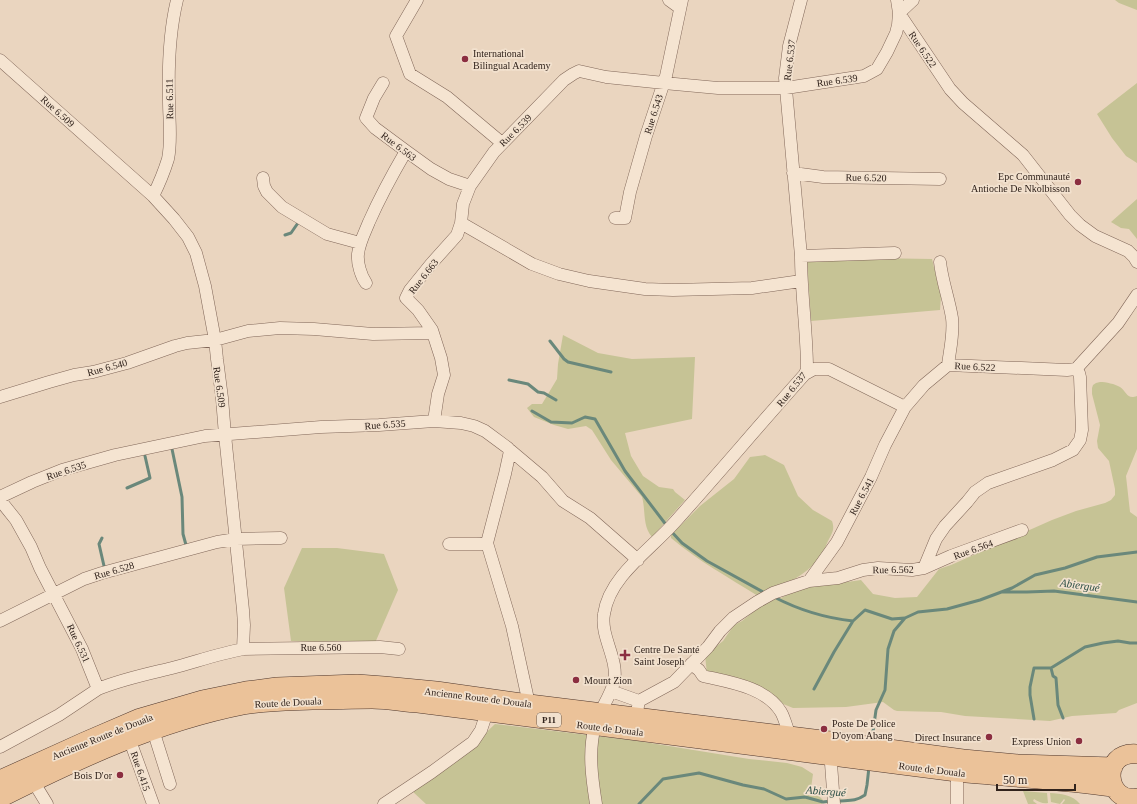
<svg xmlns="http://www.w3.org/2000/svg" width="1137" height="804" viewBox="0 0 1137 804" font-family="'Times New Roman',serif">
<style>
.green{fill:#c6c395}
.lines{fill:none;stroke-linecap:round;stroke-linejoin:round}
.stream{stroke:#6a887b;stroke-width:3}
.minor-casing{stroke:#816759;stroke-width:13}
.primary-casing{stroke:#4f372d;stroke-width:20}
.minor{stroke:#f5e4d1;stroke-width:12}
.primary{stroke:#ebc299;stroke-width:19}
.poi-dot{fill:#8b2e40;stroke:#f2e1ce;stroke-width:1.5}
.labels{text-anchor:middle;stroke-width:3.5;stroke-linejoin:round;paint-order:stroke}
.shield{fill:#f2e1ce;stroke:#6b5c51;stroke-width:1}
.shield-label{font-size:9px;font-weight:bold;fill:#31231c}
.street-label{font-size:10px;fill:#31231c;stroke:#f2e1ce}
.poi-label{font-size:10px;fill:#31231c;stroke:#f2e1ce;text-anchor:start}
.water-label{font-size:11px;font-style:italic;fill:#2d5047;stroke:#f2e1ce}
</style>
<rect width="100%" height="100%" fill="#ead5bf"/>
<path class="green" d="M1115,0H1137V10L1119,3Z
M1137,83V163L1126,156L1112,138L1097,114Z
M1137,199V239L1129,229L1121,228L1111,222Z
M870,258L932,259L941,296L940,310L811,321L807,260Z
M563,335L598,353L632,359L695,357L692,419L625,433L631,456L643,476L659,487L673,489L675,492L685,500L652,537C642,525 646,511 642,497L611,460L592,430L586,426L568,429L554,425L534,417L527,408L532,404H542L557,379L558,364Z
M1100,382C1106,382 1115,384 1120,387C1127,392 1127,400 1137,396V449L1126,476L1130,512L1137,517V703L1119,710L1116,713L1072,716L1050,721L965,716L941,712L897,711L894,710L883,702L846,707L793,708L754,692L733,676L707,674L705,655L723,641L734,625L742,621L763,604L772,600L781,598L800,588L811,584L847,582L861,580L873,594L895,598L917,597L939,569L951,565L1052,520L1076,511L1105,503L1111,500L1115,495V489L1109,461L1098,448L1097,441L1100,425L1092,394V388L1093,385L1096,383Z
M765,455L784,465L798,496L813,510L832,521C835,530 832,533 828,541C826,545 825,549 823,552C809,576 782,586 758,596C728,577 698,561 671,538V535L700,506L734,479L750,457Z
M302,548H337L384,554L398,590L375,643L291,641L284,588Z
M495,724L638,741L749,759L787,763L802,767L813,774L811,788L823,800L822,804H426L412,791L471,747Z
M1023,791L1047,793L1048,803C1043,804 1039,802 1034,799L1033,801L1037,804H1028Z
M1050,793C1061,794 1072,794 1080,804H1062L1065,800L1064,799L1060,804L1051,802Z"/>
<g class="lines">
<path class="stream" d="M285,235L291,233L300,220
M550,341L564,359L568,362L611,372
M509,380L528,384L538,392L544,393L556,400
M532,411L551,422L572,423L585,417L595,419L625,471L667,526
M172,449L182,497L183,534L186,545
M127,488L150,478L145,456
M670,530L682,543L707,561L765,593
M102,538L99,544L104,566
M1002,592H1027L1054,591L1137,602
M774,597C799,610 825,618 853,621
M1051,668L1053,676L1056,678L1058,705L1063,718
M814,689L834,652L853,621L865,610L892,619L905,618
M1034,719L1030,695V687L1034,668H1051L1085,647L1103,643L1118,641L1130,643H1137
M872,739L876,710L885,690L888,649L894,631L905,618L918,612L947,609L980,600L1012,588L1035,575L1065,568L1097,557L1137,552
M837,801C848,800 855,802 865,795L867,785L869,767
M639,804L663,779L699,773L743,785L764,789L786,799L805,797L823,802L831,801"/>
<defs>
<path id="minor" d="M417,0L396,36L410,74L447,97L502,143
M669,0L680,8
M913,0L899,13L950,89L963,103L1023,155L1070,215L1080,225L1095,236L1128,251L1134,257L1137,262
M0,60L153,196L174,219L188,237L196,253L205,286L215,340L217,359L222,398L225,435L243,610L244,625L243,649C218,654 195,662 172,668C147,674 122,679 98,689
M383,83L374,98L366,118L375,128L406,151L431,169L449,179L470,186
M793,173L823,177L940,179
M263,178L264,186L267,192L282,207L327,234L360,243
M153,196C159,184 164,172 168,159C172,140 169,120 169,101C168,67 169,33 177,0
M615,218H625L630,192L646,136L666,76L682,0
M801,256L895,253
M940,262C942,281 949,299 952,318C954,333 950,349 948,365
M801,281L752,288L673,290L645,289L589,281L559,274L532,264L461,223L463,204L470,186L494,152L564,80L573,74L579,71L606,77L664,83L718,88H786L864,76L877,69L887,52L896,33L898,25L899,13L897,0
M366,283C361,276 357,263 358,254C359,243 365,232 369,222C380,197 392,175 406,151
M805,374L814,369H829L905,407L924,385L948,365L1067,370L1076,369L1118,323L1137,295
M0,397L49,382L74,375L93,372L127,363L175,346L187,343L215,340L248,331L280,328L314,329L373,334L433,333
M434,421L438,394L444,375L441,358L432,330L418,310L406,298L410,290L431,264L457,235L461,223
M510,450L542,477L563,501L590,518L638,560
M0,497L32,482L62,470L115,455L205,436L321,427L379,425L434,421L461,423L474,426L485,431L508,448L510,451L505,474L487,543L512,626L529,704
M0,500L16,520L31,547L40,568L82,649L98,689L59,715L0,747
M449,544H478L487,543
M924,568L951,556L1022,530
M809,581L837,542L871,477L885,445L905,407
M0,621L84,579L102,573L217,542L236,539L281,538
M243,649L380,647L399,649
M691,664L699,670L703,676C729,682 766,687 781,712C785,719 787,729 790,736
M611,691L639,701
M636,717L639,701L674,682L708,647L720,631L733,618L757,602L773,593L809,581L838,578L863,570L878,568L912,570L924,568L936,539L945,526L967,502L975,492L988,483L1053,460L1073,450L1080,440L1082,430L1080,377L1079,373L1076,369
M153,730L170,784
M129,738L153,804
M830,750L834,804
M957,772V804
M33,781L47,804
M384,804L432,772L473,742L481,730L487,712
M596,804C592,779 588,751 595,726C599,710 610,698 614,682C619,659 600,637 604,614C606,600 614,586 622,576C638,556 658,541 675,522C719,473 761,423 805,374L807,369C807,332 801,294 801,256L785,78L789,46L801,0"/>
<path id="primary" d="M1137,754C1099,751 1106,804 1137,798
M0,780L84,742L140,718L202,700L246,691L277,687L357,684L384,686L436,691L529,704L830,741L963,759L1018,764L1113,767
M0,798C78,759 157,722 243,705C266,701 289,701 312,700C332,700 352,699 372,699C388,699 403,702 418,703L957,772C1009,777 1061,780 1113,787"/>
</defs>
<use href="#minor" class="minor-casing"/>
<use href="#primary" class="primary-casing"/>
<use href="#minor" class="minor"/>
<use href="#primary" class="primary"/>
</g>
<g class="poi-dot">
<circle cx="465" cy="59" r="4"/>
<circle cx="1078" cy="182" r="4"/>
<path d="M623 649h4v4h4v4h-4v4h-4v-4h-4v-4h4z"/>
<circle cx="576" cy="680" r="4"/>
<circle cx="824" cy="729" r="4"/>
<circle cx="989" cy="737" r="4"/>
<circle cx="1079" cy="741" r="4"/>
<circle cx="120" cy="775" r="4"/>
</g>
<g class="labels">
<rect class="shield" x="537" y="713" width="24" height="14" rx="3"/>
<g class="shield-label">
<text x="549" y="723">P11</text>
</g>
<g class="street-label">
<text transform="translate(923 49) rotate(56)" y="4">Rue 6.522</text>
<text transform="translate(789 60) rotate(-83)" y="4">Rue 6.537</text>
<text transform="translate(837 80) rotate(-8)" y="4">Rue 6.539</text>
<text transform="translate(169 99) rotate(-91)" y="4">Rue 6.511</text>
<text transform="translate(58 111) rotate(42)" y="4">Rue 6.509</text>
<text transform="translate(653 114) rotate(-72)" y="4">Rue 6.543</text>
<text transform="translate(515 130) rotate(-45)" y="4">Rue 6.539</text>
<text transform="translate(399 146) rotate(37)" y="4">Rue 6.563</text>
<text transform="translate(866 177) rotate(1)" y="4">Rue 6.520</text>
<text transform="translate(423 276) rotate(-52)" y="4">Rue 6.663</text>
<text transform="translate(975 366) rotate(3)" y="4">Rue 6.522</text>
<text transform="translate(107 367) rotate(-15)" y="4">Rue 6.540</text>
<text transform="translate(220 387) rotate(82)" y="4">Rue 6.509</text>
<text transform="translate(791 389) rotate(-51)" y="4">Rue 6.537</text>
<text transform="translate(385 424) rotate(-4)" y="4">Rue 6.535</text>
<text transform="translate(66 470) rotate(-18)" y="4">Rue 6.535</text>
<text transform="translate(861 496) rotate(-62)" y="4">Rue 6.541</text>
<text transform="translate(973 549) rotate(-20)" y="4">Rue 6.564</text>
<text transform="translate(893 569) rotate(-1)" y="4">Rue 6.562</text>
<text transform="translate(114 570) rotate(-16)" y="4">Rue 6.528</text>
<text transform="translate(79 643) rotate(65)" y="4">Rue 6.531</text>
<text x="321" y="651">Rue 6.560</text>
<text transform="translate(478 697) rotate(7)" y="4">Ancienne Route de Douala</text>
<text transform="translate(288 702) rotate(-3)" y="4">Route de Douala</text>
<text transform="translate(610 728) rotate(7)" y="4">Route de Douala</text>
<text transform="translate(102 736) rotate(-22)" y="4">Ancienne Route de Douala</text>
<text transform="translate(932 769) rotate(7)" y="4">Route de Douala</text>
<text transform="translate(141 771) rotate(71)" y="4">Rue 6.415</text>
</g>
<g class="poi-label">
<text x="473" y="57">International<tspan x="473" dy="12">Bilingual Academy</tspan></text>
<text x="1070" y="180" text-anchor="end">Epc Communauté<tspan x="1070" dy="12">Antioche De Nkolbisson</tspan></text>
<text x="634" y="653">Centre De Santé<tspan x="634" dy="12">Saint Joseph</tspan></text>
<text x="584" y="684">Mount Zion</text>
<text x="832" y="727">Poste De Police<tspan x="832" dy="12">D'oyom Abang</tspan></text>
<text x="981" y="741" text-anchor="end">Direct Insurance</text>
<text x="1071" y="745" text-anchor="end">Express Union</text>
<text x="112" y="779" text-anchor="end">Bois D'or</text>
</g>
<g class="water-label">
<text transform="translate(1080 585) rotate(8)" y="4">Abiergué</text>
<text transform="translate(826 791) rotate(4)" y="4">Abiergué</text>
</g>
</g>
<path d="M997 784v6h78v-6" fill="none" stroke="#31231c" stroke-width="2"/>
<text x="1003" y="784" font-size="12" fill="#31231c" stroke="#f2e1ce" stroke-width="3" paint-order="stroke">50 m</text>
</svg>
